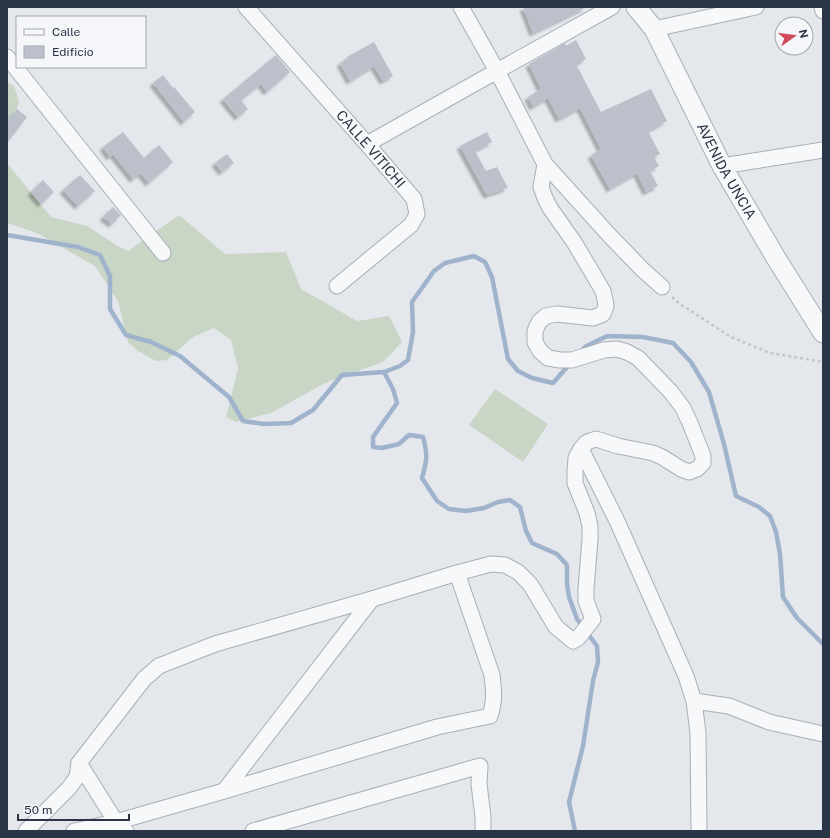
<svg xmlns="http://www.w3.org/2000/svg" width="830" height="838" viewBox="0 0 830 838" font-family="'Public Sans',sans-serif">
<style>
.grass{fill:#c9d6c5}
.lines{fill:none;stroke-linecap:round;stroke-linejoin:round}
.stream{stroke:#9fb4cc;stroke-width:4.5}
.building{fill:#bbc0ca;filter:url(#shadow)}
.minor-casing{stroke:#a9aeb7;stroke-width:17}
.tertiary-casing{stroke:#a9aeb7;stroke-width:21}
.path{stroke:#c2c5cb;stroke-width:2.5;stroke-dasharray:3 3;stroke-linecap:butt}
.minor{stroke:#f7f8fa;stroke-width:15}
.tertiary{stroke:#f7f8fa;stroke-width:19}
.labels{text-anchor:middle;stroke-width:3.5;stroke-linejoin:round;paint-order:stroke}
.street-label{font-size:14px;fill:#2b3445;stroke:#f4f6f9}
</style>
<defs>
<filter id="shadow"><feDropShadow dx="-3.5" dy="3.5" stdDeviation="1" flood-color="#0004"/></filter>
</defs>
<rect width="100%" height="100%" fill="#e4e7ec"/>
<path class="grass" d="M7,82L14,86L19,101L7,143Z
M7,163L51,217L87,226L116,245L128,251L179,215L225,254L286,252L301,289L357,321L389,316L402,342L383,362L325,383L271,413L236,422L226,417L238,368L231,340L214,328L193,337L167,360L156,361L138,351L128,342L118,301L95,266L37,233L7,223Z
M495,389L548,424L523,462L469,425Z"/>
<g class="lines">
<path class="stream" d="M7,235L78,247L100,255L110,276V309L126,335L151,342L180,356L229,397L243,421L264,424L291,423L313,410L342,375L384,372L400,366L408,360L413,332L412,302L434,271L445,263L474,256L485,262L492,277L508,359L518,371L532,378L553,383L567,367
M582,350L585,347L607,336L643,337L673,343L691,362L709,392L724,444L736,496L759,507L770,516L776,532L780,554L783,597L797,618L823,644
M384,372L393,389L397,403L373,437V447L382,448L399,444L409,435L423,437C428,456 427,460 422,478L437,501L449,509L466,511L484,508L498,502L510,500L520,507L526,531L532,543L557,554L567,565V584L569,597L577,619L597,646L598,662L593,681L583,746L569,802L575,831"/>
</g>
<path class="building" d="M523,7H587L533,33Z
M576,40L586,59L576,64L601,112L651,89L667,121L648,131L660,154L654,157L659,166L650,171L658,186L646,192L637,173L610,189L591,155L601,149L580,108L559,119L548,98L533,107L528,97L541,89L529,64L565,43L566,46Z
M374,42L393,76L383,81L374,66L350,81L340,63L348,58L347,57Z
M276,55L290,72L267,92L261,84L241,100L248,109L238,117L223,99Z
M163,75L173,88L174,87L195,112L184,122L153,83Z
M17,109L27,117L7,143V121Z
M123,132L144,158L159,145L173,162L149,183L141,173L133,179L113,154L110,157L103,147Z
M487,132L492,142L475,151L486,171L497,167L508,188L487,195L460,146Z
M227,154L234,163L222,172L215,163Z
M80,175L95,191L78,206L63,190Z
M43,180L54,192L41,204L31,192Z
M113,207L121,215L112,224L103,217Z"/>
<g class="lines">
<defs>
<g id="minor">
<path id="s1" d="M246,7L367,144L414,199L417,214L411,225L337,286"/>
<path d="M461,7L497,71L545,164L610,236L643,270L662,287"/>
<path d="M822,7L823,11"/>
<path d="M654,29L756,7"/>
<path d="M7,57L163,253"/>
<path d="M367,144L497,71L612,7"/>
<path d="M722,166L823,150"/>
<path d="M581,449L617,521L686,676L694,701L698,733L699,831"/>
<path d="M694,701L729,706L769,722L823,734"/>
<path d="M79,763L116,822L126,831"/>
<path d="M224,791L372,599"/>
<path d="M26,831L69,788L77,777L79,763L144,679L159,666L215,644L372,599L457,573L491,564L505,565L518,572L530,584L556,627L573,641L578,638L593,619L586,601V589L590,539V526L587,513L575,483V471L576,458L581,449L587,442L596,439L618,446L653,453L662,457L681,469L689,472L697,469L703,463V456L690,423L683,408L671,392L638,358L627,352L617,349L604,350L572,360H560L548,358L540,351L535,342V331L539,322L546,316L557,314L593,318L603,314L606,306L605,300L603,291L574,242L550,208L545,198L541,187L545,164"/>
<path d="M74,831L116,822L224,791L437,727L490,716C495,700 494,692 492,675L457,573"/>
<path d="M253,831L480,766L479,784L483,817V831"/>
</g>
<g id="tertiary">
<path id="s2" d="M636,7L654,29L722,166L776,258L823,333"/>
</g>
</defs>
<use href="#minor" class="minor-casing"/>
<use href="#tertiary" class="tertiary-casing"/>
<path class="path" d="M672,297L680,304L731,337L770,353L823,362"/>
<use href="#minor" class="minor"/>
<use href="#tertiary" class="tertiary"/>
</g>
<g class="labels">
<g class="street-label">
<text dy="5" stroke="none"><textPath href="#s1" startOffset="189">CALLE VITICHI</textPath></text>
<text dy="5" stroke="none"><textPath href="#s2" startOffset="188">AVENIDA UNCIA</textPath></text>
</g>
</g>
<rect width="830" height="838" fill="none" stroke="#2b3445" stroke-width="16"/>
<rect x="16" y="16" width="130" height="52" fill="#f4f6f9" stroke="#a4a8b1"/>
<rect x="24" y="29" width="20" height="6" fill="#f7f8fa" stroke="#a4a8b1"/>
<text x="52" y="36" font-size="12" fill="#2b3445">Calle</text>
<rect x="24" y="46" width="20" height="12" fill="#bbc0ca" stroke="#a4a8b1"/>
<text x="52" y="56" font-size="12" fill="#2b3445">Edificio</text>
<g transform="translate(794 36) rotate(76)"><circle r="19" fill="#f4f6f9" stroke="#a4a8b1"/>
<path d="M0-3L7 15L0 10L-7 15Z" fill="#d1495b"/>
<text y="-6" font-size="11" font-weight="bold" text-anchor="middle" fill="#2b3445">N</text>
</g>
<path d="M18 814v6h111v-6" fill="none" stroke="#2b3445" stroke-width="2"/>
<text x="24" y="814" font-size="12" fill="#2b3445" stroke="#f4f6f9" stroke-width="3" paint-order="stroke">50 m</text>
</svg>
